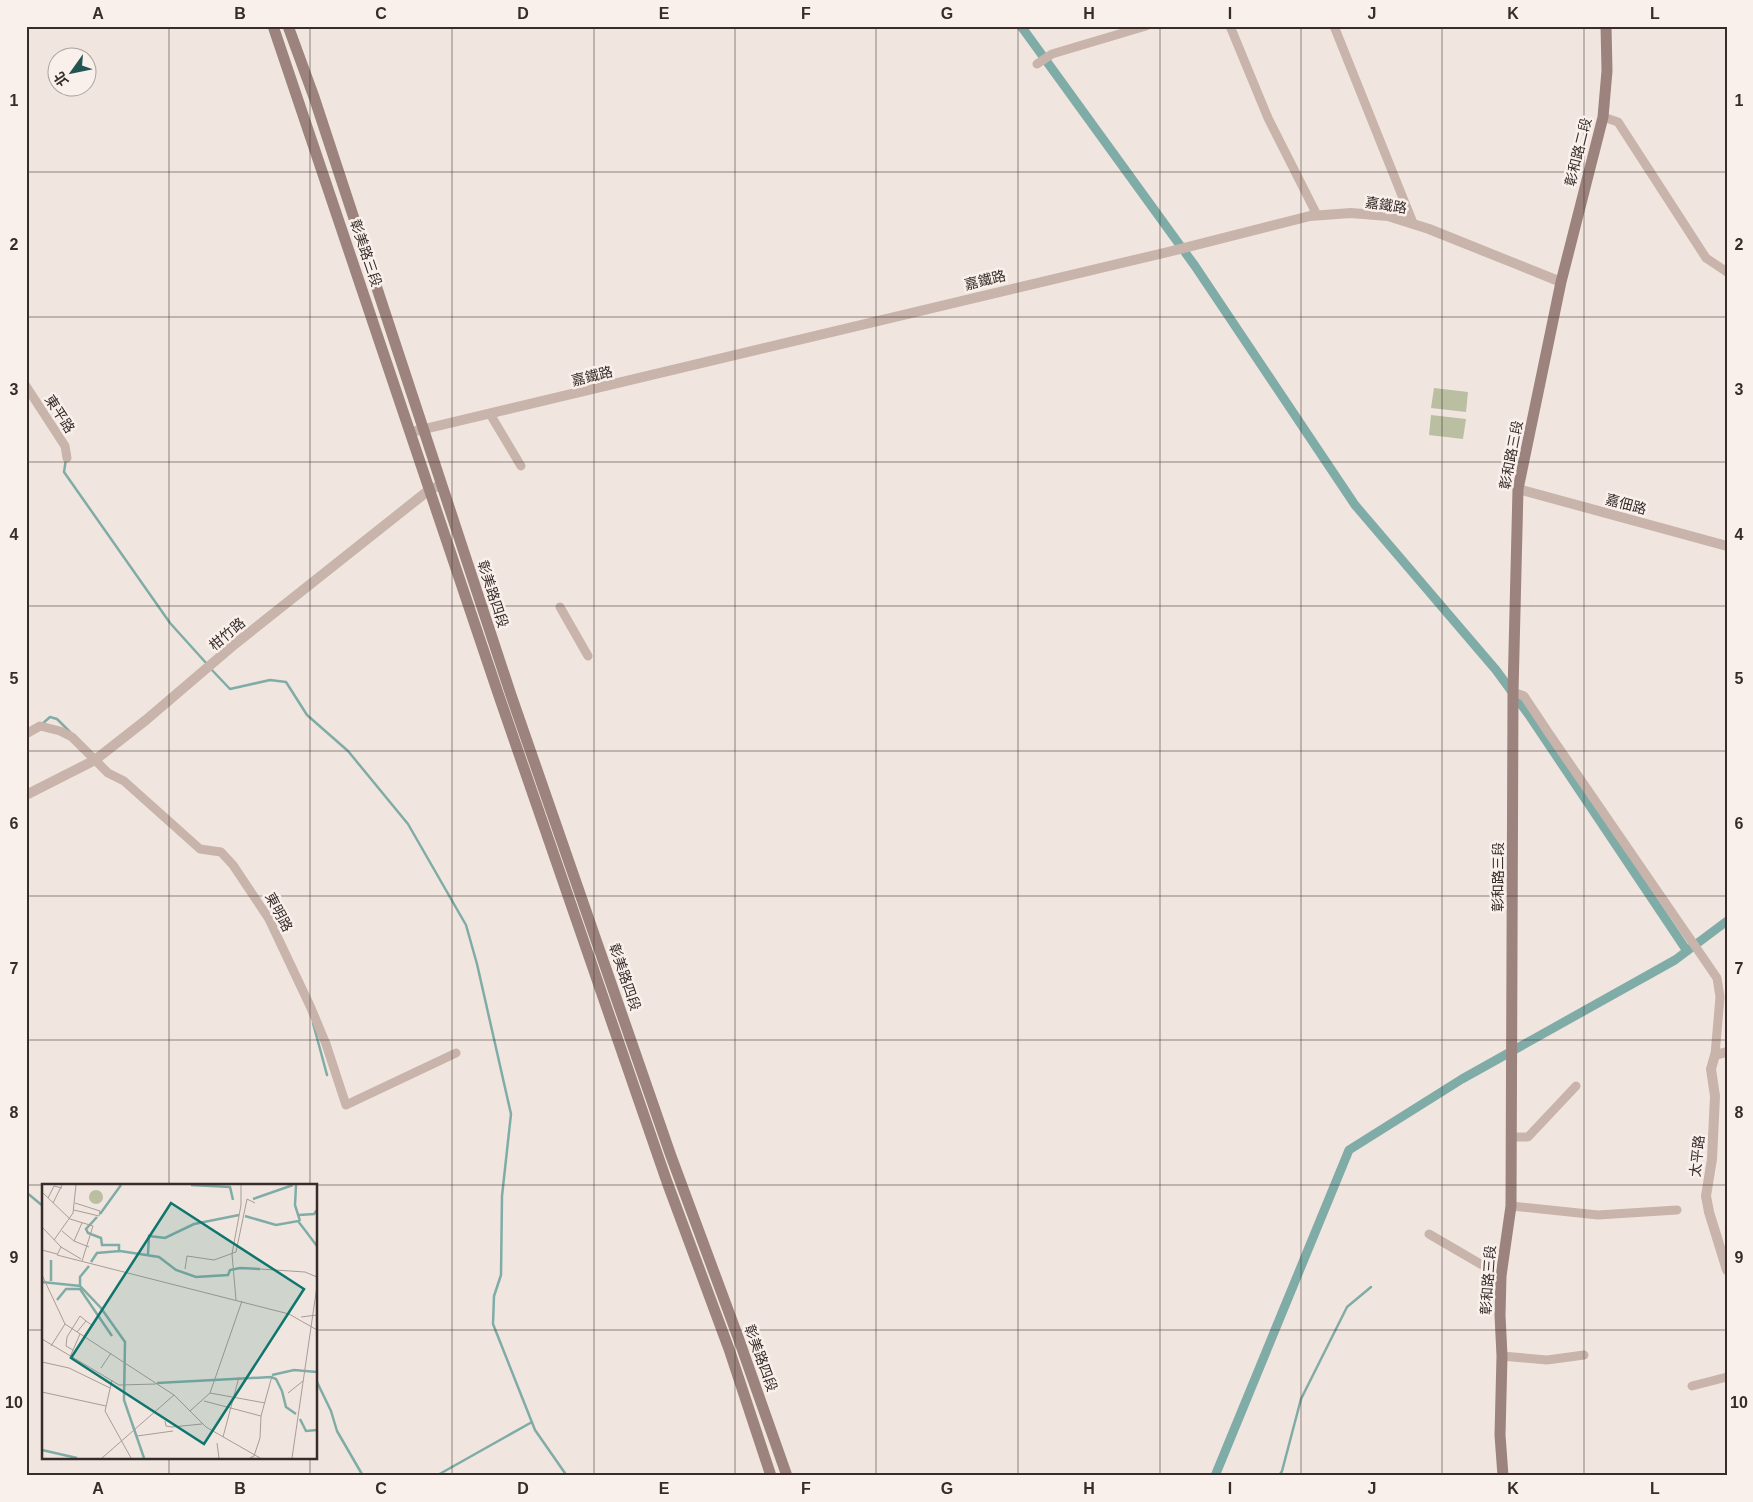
<svg xmlns="http://www.w3.org/2000/svg" width="1753" height="1502" viewBox="0 0 1753 1502" font-family="Helvetica,'Noto Sans TC',sans-serif">
<style>
.green{fill:#b9bfa0}
.lines{fill:none;stroke-linecap:round;stroke-linejoin:round}
.stream{stroke:#80aca7;stroke-width:2.5}
.canal{stroke:#80aca7;stroke-width:9}
.minor{stroke:#c8b4ab;stroke-width:9}
.tertiary{stroke:#c8b4ab;stroke-width:10}
.secondary{stroke:#9c837d;stroke-width:11}
.grid{fill:none;stroke:#372c2a;stroke-width:1;stroke-opacity:0.55}
.labels{text-anchor:middle;stroke-width:5;stroke-linejoin:round;paint-order:stroke}
.street-label{font-size:14px;fill:#372c2a;stroke:#f9f0eb}
.inset-river{fill:none;stroke:#80aca7;stroke-width:2.5}
.inset-road{fill:none;stroke:#a79c97;stroke-width:1}
.view{fill:#0f766e;fill-opacity:0.15;stroke:#0f766e;stroke-width:2.5}
.inset-edge{fill:none;stroke:#372c2a;stroke-width:2.5}
.neatline{fill:none;stroke:#372c2a;stroke-width:2}
.grid-label{font-size:16px;text-anchor:middle;font-weight:bold;fill:#372c2a}
</style>
<rect width="100%" height="100%" fill="#f1e6df"/>
<path class="green" d="M1434,388L1468,392L1466,412L1431,408Z
M1431,415L1466,419L1463,439L1429,435Z"/>
<g class="lines">
<path class="stream" d="M66,459L64,472L170,623L207,664
M210,668L230,689L270,680L286,682L307,715L348,751L408,824L466,925L477,964L511,1114L502,1196L501,1275L494,1296L493,1324L535,1430L567,1476
M41,725L50,717L57,719L70,732
M313,1023L327,1075
M26,1192L44,1207
M316,1380L331,1411L337,1431L363,1476
M436,1476L532,1422
M1279,1476L1282,1471L1301,1399L1347,1307L1371,1287"/>
<path class="canal" d="M1021,26L1195,266L1355,505L1496,670L1529,715L1687,951
M1215,1476L1349,1150L1462,1079L1675,960L1727,921"/>
<path class="minor" d="M1230,26L1268,118L1317,215
M1334,26L1413,223
M1037,64L1052,54L1146,26
M1603,117L1618,122L1706,258L1727,272
M26,386L65,446L67,458
M490,414L521,466
M560,607L588,656
M1513,692L1524,696L1548,732L1717,978L1720,997L1715,1055
M26,734L40,726L60,731L72,737L108,773L124,781L200,849L221,852L233,865L269,919L311,1008L326,1044L346,1105L456,1053
M1511,1137H1528L1576,1086
M1511,1206L1598,1215L1677,1210
M1429,1234L1501,1276
M1502,1356L1547,1360L1584,1355
M1692,1386L1727,1377"/>
<path class="tertiary" d="M416,431L1168,252L1310,216L1351,213L1388,216L1429,229L1561,282
M1518,489L1727,546
M26,795L95,760L146,720L235,644L429,490L441,485
M1727,1052L1715,1055L1711,1069L1715,1096L1712,1159L1706,1196L1709,1212L1727,1270"/>
<path class="secondary" d="M273,26L500,699L667,1182L729,1349L771,1476
M288,26L314,97L511,695L671,1156L738,1337L787,1476
M1503,1476L1500,1435L1502,1356L1500,1315L1501,1276L1511,1206L1513,692L1518,489L1561,282L1603,117L1607,71L1606,26"/>
</g>
<path class="grid" d="M169,26V1186M310,26V1186M452,26V1476M594,26V1476M735,26V1476M876,26V1476M1018,26V1476M1160,26V1476M1301,26V1476M1442,26V1476M1584,26V1476M26,172H1727M26,317H1727M26,462H1727M26,606H1727M26,751H1727M26,896H1727M26,1040H1727M26,1185H1727M26,1330H44M316,1330H1727M169,1458V1476M310,1458V1476"/>
<g class="labels">
<g class="street-label">
<text transform="translate(1578 152) rotate(-76)" y="5">彰和路二段</text>
<text transform="translate(1386 205) rotate(9)" y="5">嘉鐵路</text>
<text transform="translate(366 253) rotate(71)" y="5">彰美路三段</text>
<text transform="translate(985 280) rotate(-14)" y="5">嘉鐵路</text>
<text transform="translate(592 376) rotate(-14)" y="5">嘉鐵路</text>
<text transform="translate(60 414) rotate(57)" y="5">東平路</text>
<text transform="translate(1511 455) rotate(-79)" y="5">彰和路三段</text>
<text transform="translate(1626 504) rotate(15)" y="5">嘉佃路</text>
<text transform="translate(493 594) rotate(72)" y="5">彰美路四段</text>
<text transform="translate(227 634) rotate(-40)" y="5">柑竹路</text>
<text transform="translate(1498 877) rotate(-90)" y="5">彰和路三段</text>
<text transform="translate(279 912) rotate(62)" y="5">東明路</text>
<text transform="translate(625 977) rotate(71)" y="5">彰美路四段</text>
<text transform="translate(1697 1156) rotate(-84)" y="5">太平路</text>
<text transform="translate(1488 1280) rotate(-86)" y="5">彰和路三段</text>
<text transform="translate(761 1358) rotate(70)" y="5">彰美路四段</text>
</g>
</g>
<g transform="translate(42 1184)">
<rect width="275" height="275" fill="#f1e6df"/>
<path d="M47 13a7 7 0 1 1 14 0a7 7 0 1 1-14 0Z" fill="#b9bfa0"/>
<path class="inset-river" d="M149,1L188,3L191,16M254,1L253,21L258,37M211,15L251,1M58,30L79,1M257,31L272,30L275,26M203,32L234,41L256,37L275,62M55,33L44,45L46,49L59,54L60,61H77V66M106,70L107,52L123,54L152,40L197,31M9,76V97M49,78L55,69L78,67L117,73L134,86L154,93L186,91L188,86L198,84L218,85M0,98L38,102L59,124L83,158L82,216L102,274M38,102V93L47,82M15,116L24,105H38L70,152M230,191L252,186L275,188M115,199L229,193L234,195L240,207M240,207L244,223L254,230M258,235L264,247L275,246M0,266L35,274"/>
<path class="inset-road" d="M1,9L28,35L51,42L40,77M6,14L12,2L20,4M11,19L20,1M32,26L57,32L58,27L33,19M0,43L19,63L39,75M20,47L32,57L47,63M12,56L31,29L34,1M32,57L40,39M19,63L15,71L247,130L275,146M0,66L15,70M143,85L145,72L172,76L194,68L205,15L213,19M218,85L263,88L275,93M0,91L23,140L132,211L164,243L218,274M194,116L190,70L199,21V1M259,133L275,131M35,148L44,137L51,142M0,155L77,201L114,200M9,162L23,140M31,166L24,162L25,153L38,132L44,137M28,173L38,150M0,178L27,184L68,204M59,184L69,169M70,196L63,227L89,274M0,208L64,222M168,209L223,219M246,209L261,197M162,217L219,232M148,227L168,209L200,117M123,237L124,242L130,243L160,240M95,252L131,247M181,253L197,193M175,259L177,274M60,274L132,211M208,274L212,272L218,254L219,232L230,192M250,274L275,102"/>
<path class="view" d="M129,19L262,105L162,260L29,174Z"/>
<rect width="275" height="275" class="inset-edge"/>
</g>
<rect width="1753" height="1502" fill="none" stroke="#f9f0eb" stroke-width="55"/>
<g transform="translate(72 72) rotate(237)"><circle r="24" fill="#f9f0eb" stroke="#aba29e"/>
<path d="M0-4L9 19L0 12L-9 19Z" fill="#225551"/>
<text y="-8" font-size="14" font-weight="bold" text-anchor="middle" fill="#372c2a">北</text>
</g>
<rect x="28" y="28" width="1698" height="1446" class="neatline"/>
<g class="grid-label">
<text x="98" y="19">A</text>
<text x="240" y="19">B</text>
<text x="381" y="19">C</text>
<text x="523" y="19">D</text>
<text x="664" y="19">E</text>
<text x="806" y="19">F</text>
<text x="947" y="19">G</text>
<text x="1089" y="19">H</text>
<text x="1230" y="19">I</text>
<text x="1372" y="19">J</text>
<text x="1513" y="19">K</text>
<text x="1655" y="19">L</text>
<text x="14" y="106">1</text>
<text x="1739" y="106">1</text>
<text x="14" y="250">2</text>
<text x="1739" y="250">2</text>
<text x="14" y="395">3</text>
<text x="1739" y="395">3</text>
<text x="14" y="540">4</text>
<text x="1739" y="540">4</text>
<text x="14" y="684">5</text>
<text x="1739" y="684">5</text>
<text x="14" y="829">6</text>
<text x="1739" y="829">6</text>
<text x="14" y="974">7</text>
<text x="1739" y="974">7</text>
<text x="14" y="1118">8</text>
<text x="1739" y="1118">8</text>
<text x="14" y="1263">9</text>
<text x="1739" y="1263">9</text>
<text x="14" y="1408">10</text>
<text x="1739" y="1408">10</text>
<text x="98" y="1494">A</text>
<text x="240" y="1494">B</text>
<text x="381" y="1494">C</text>
<text x="523" y="1494">D</text>
<text x="664" y="1494">E</text>
<text x="806" y="1494">F</text>
<text x="947" y="1494">G</text>
<text x="1089" y="1494">H</text>
<text x="1230" y="1494">I</text>
<text x="1372" y="1494">J</text>
<text x="1513" y="1494">K</text>
<text x="1655" y="1494">L</text>
</g>
</svg>
